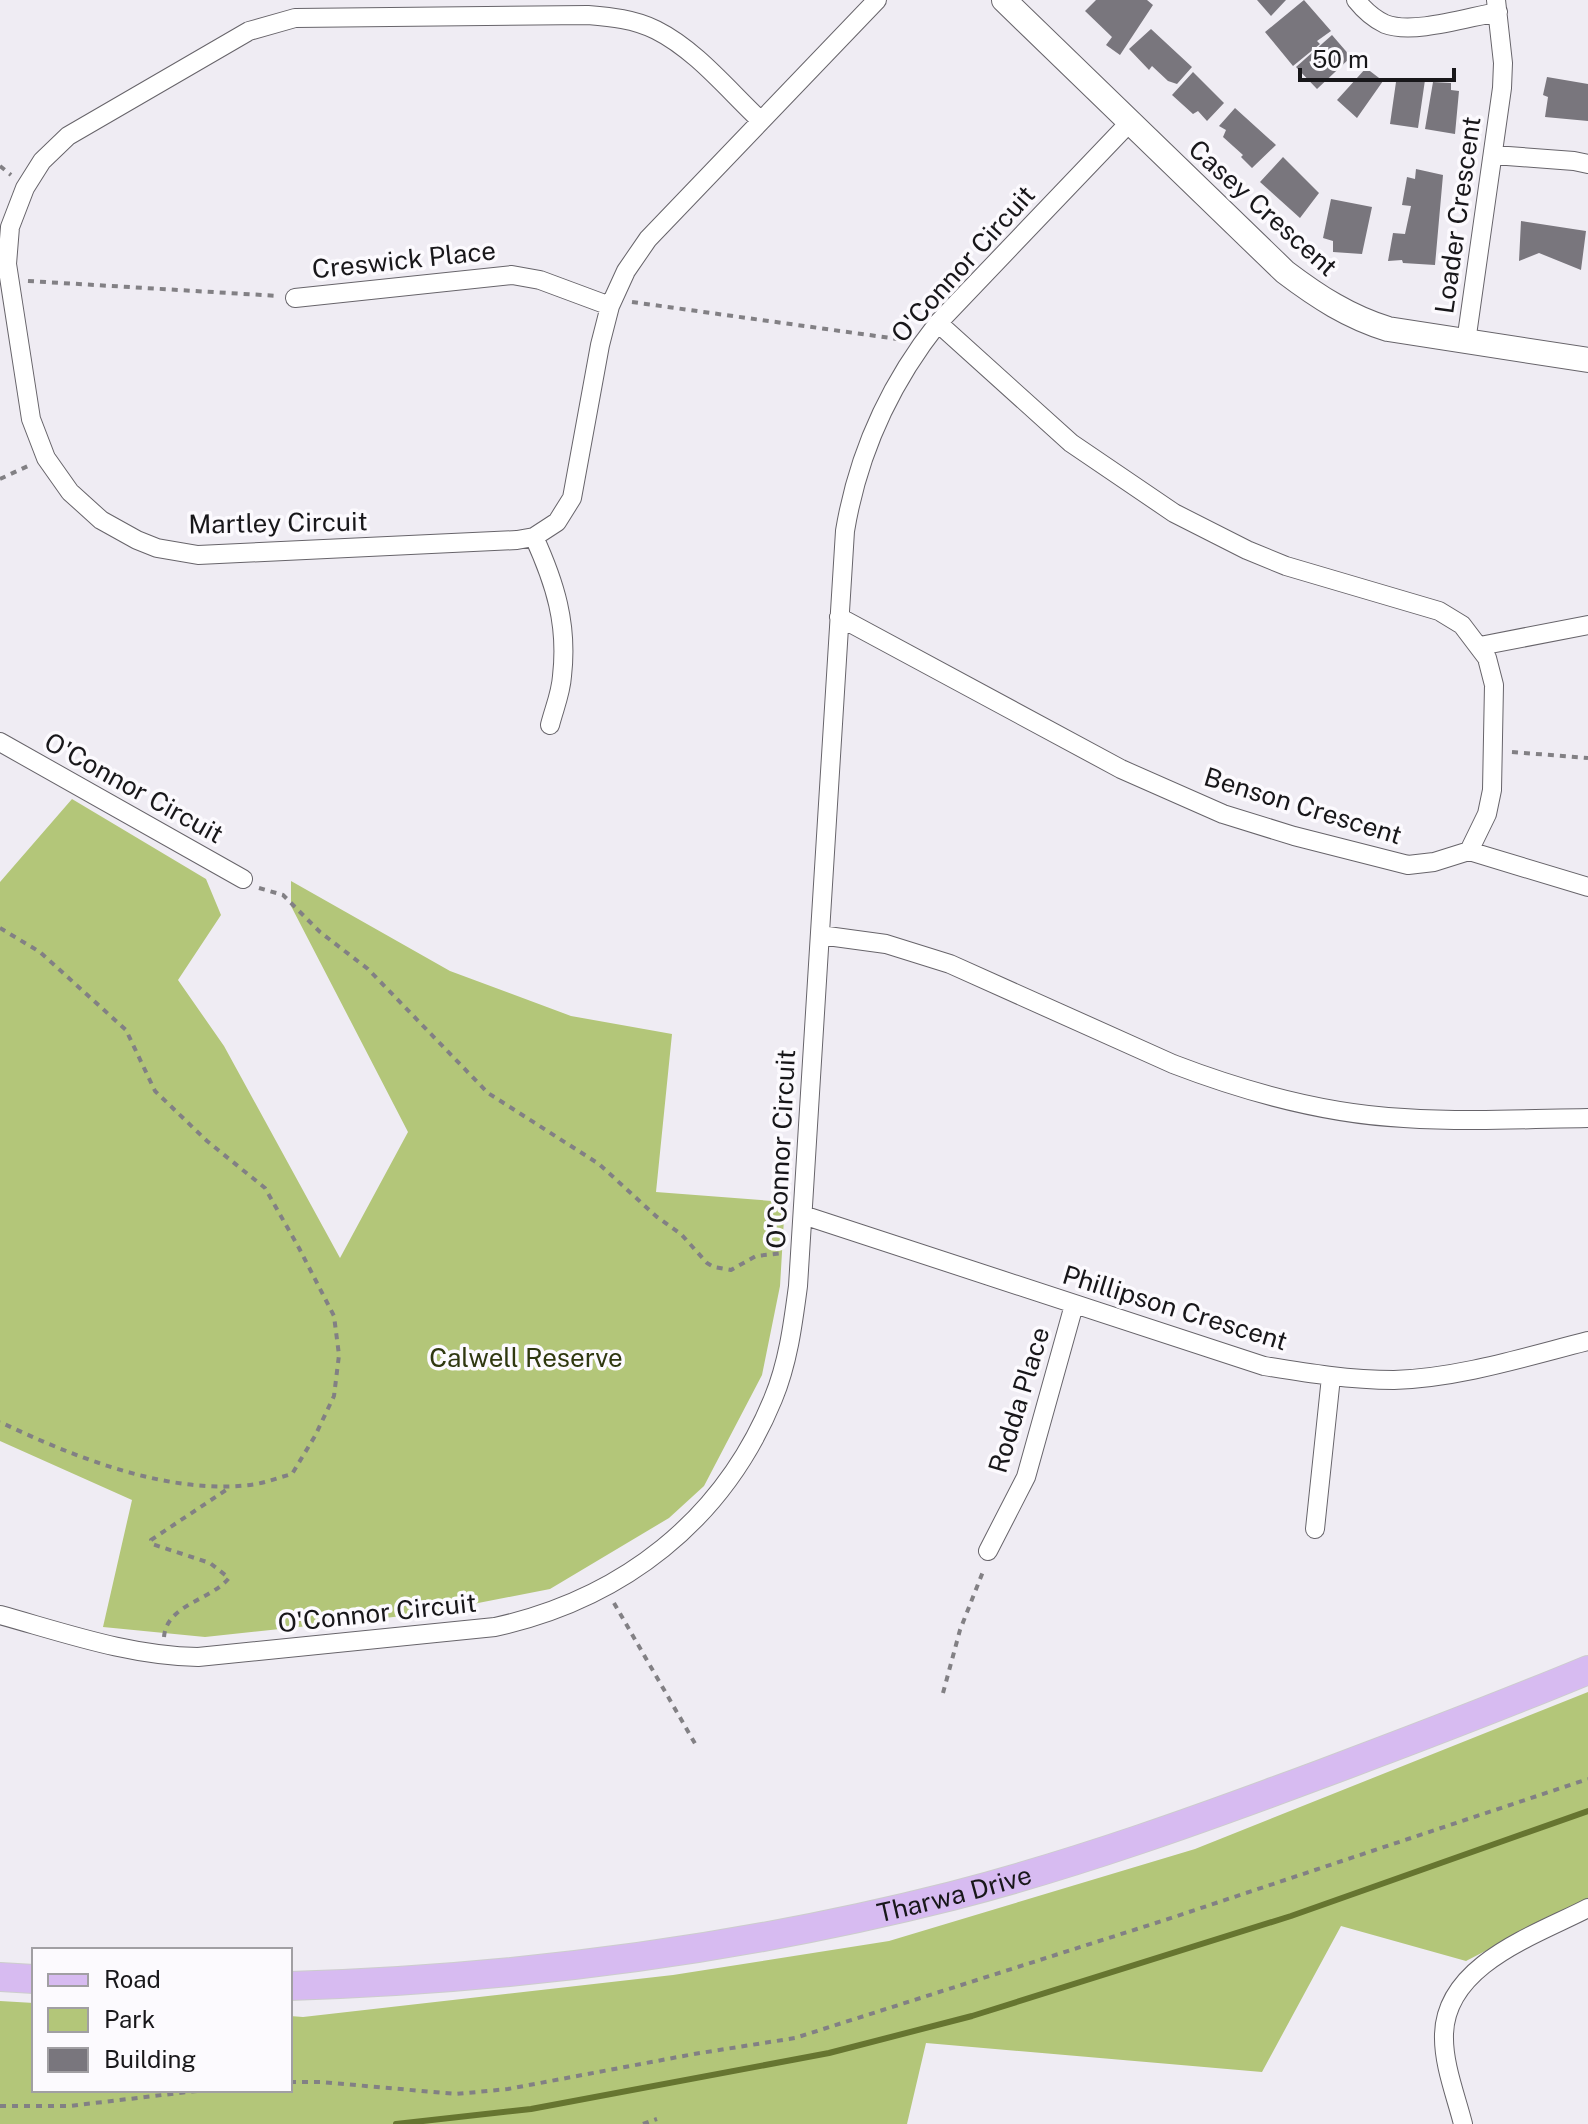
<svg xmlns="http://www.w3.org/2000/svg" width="1588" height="2124" viewBox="0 0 1588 2124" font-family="'Public Sans',sans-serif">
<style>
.green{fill:#b3c679}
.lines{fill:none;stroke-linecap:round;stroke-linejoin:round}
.stream{stroke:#667530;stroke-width:6}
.building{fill:#79767d}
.street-casing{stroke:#67646a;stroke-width:20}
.secondary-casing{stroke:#67646a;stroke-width:26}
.primary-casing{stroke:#cccccd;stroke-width:30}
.path{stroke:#828084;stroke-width:4;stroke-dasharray:6 6;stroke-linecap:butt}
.street{stroke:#fff;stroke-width:18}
.secondary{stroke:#fff;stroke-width:24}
.primary{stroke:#d7bbf1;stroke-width:28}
.labels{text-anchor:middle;stroke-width:7;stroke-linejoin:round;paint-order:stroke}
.street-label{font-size:26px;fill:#18171a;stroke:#fcfafe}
.park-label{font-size:26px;fill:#2f380f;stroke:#fcfafe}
</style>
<rect width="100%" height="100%" fill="#efecf3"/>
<path class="green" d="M72,799L206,879L221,915L178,980L224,1046L340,1258L408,1132L291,906V881L450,971L571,1016L672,1034L656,1192L785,1202L780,1286L762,1375L704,1486L669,1518L550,1589L422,1614L205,1637L103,1627L132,1500L0,1441V882Z
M1588,1692V1898L1466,1961L1341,1926L1262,2072L926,2043L907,2124H0V2001L34,2003V2090H290V2016L303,2017L673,1975L889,1941L1195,1849Z"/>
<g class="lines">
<path class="stream" d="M396,2124L531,2109L829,2053L972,2016L1291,1916L1588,1811"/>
</g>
<path class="building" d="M1096,0H1147L1153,5L1120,55L1106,45L1112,37L1085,11Z
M1257,0H1286L1271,16Z
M1304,0L1331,31L1317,41L1320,44L1293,66L1265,32Z
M1151,29L1192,67L1177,84L1168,81L1152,66L1149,70L1129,49Z
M1332,35L1351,57L1317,89L1296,67Z
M1366,68L1383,81L1357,118L1337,100Z
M1193,72L1224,103L1207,121L1198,111L1193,114L1172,95Z
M1547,77L1588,84V121L1545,117L1548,97L1543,95Z
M1405,78L1425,80L1418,128L1390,124L1396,82H1404Z
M1433,82L1451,83V90L1459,91L1455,134L1425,129Z
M1235,108L1276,145L1252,168L1241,157L1243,155L1223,137L1226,130L1219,126Z
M1283,157L1319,193L1300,218L1260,182Z
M1416,169L1443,175L1435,265L1403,263L1402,260L1388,261L1393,233L1405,234L1411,206L1402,205L1407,177L1415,179Z
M1331,199L1372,207L1362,254L1333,252V241L1323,238Z
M1521,221L1586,231L1581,270L1539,253L1519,261Z"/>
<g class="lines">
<defs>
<path id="street" d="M1356,0C1364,10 1372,18 1385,24C1413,35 1468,17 1498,12
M761,121C728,90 696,50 656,30C634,19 611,17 588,15L295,18L249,31L68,136L42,161L25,188L10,227L7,264L31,419L46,458L70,492L101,520L137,540L157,548L198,555L517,540L534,537L557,522L572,498L600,345L610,306L626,271L648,239L877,0
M1494,155L1574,161L1588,164
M295,298L512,275L540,280L610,306
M1466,342L1502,88L1503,63L1496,0
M534,537C555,583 568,624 562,676C561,693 554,709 550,725
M839,617L1121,769L1223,814L1294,836L1408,865L1434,862L1469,851L1487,814L1492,790L1494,685L1487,658L1462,625L1439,611L1286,566L1247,550L1174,513L1071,443L938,323
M1480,646L1588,625
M0,742L243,879
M1469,851L1588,887
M820,935L886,944L950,964L1173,1064C1246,1092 1325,1114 1404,1118C1465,1122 1527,1119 1588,1118
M803,1215L1264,1366C1307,1373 1350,1380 1394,1380C1459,1378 1525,1357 1588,1341
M1315,1529L1331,1377
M988,1551L1026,1477L1074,1305
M0,1615C65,1633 130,1656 198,1657L495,1627C622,1599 723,1521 773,1399C788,1363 793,1324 798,1286L845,531C858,453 889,385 938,323L1130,122
M1463,2124C1456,2096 1443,2064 1444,2034C1446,1964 1536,1935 1588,1908"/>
<path id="secondary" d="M1004,0L1285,272C1318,297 1349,317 1388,329L1588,360"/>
<g id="primary">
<path d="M0,1977L34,1979"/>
<path id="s1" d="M290,1986C513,1979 735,1951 952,1896C1079,1863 1201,1819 1324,1773C1412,1740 1501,1706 1588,1670"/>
</g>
</defs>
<use href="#street" class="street-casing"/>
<use href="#secondary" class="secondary-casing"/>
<use href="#primary" class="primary-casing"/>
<path class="path" d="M0,166L11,175
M28,281L279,296
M632,302L905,340
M0,479L30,465
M1512,752L1588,758
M259,888L283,895L320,932L368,969L488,1093L599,1164L657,1217L681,1234L707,1263L714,1267L731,1270L756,1256L784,1253
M0,928L40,952L126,1030L155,1091L207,1141L265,1188L299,1248L334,1316L339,1355L334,1396L315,1436L292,1474C280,1477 268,1482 256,1484C172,1497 74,1457 0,1422
M614,1603L697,1747
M164,1637C167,1604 210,1601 229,1578L210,1563L152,1544L151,1540L226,1490L228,1485
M943,1693L960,1630L984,1569
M290,2082H321L456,2094L508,2089L694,2054L795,2038L1162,1921L1588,1779
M0,2106H69L205,2090
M643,2124L657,2119"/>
<use href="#street" class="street"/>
<use href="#secondary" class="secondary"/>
<use href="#primary" class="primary"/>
</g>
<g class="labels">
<g class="street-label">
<text transform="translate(1263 208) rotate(42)" y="9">Casey Crescent</text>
<text transform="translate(1458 215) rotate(-82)" y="9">Loader Crescent</text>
<text transform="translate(404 260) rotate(-6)" y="9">Creswick Place</text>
<text transform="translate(963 264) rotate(-48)" y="9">O'Connor Circuit</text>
<text transform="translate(278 523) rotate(-1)" y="9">Martley Circuit</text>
<text transform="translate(134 788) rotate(29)" y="9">O'Connor Circuit</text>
<text transform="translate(1303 806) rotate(17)" y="9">Benson Crescent</text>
<text transform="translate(781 1149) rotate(-87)" y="9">O'Connor Circuit</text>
<text transform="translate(1175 1308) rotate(17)" y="9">Phillipson Crescent</text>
<text transform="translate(1019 1400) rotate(-73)" y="9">Rodda Place</text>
<text transform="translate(377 1613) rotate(-6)" y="9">O'Connor Circuit</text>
<text dy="9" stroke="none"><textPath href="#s1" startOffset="672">Tharwa Drive</textPath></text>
</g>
<g class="park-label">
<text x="526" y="1367">Calwell Reserve</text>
</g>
</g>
<rect x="32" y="1948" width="260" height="144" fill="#fcfafe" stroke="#a19fa3" stroke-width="2"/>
<rect x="48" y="1974" width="40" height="12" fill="#d7bbf1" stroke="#a19fa3" stroke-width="2"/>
<text x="104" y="1988" font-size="24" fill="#18171a">Road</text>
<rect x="48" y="2008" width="40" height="24" fill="#b3c679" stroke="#a19fa3" stroke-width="2"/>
<text x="104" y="2028" font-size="24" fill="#18171a">Park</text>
<rect x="48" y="2048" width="40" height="24" fill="#79767d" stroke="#a19fa3" stroke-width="2"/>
<text x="104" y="2068" font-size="24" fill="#18171a">Building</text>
<path d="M1300 68v12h154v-12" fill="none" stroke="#18171a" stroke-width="4"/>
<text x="1312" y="68" font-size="24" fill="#18171a" stroke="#fcfafe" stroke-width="6" paint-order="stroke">50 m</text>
</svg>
